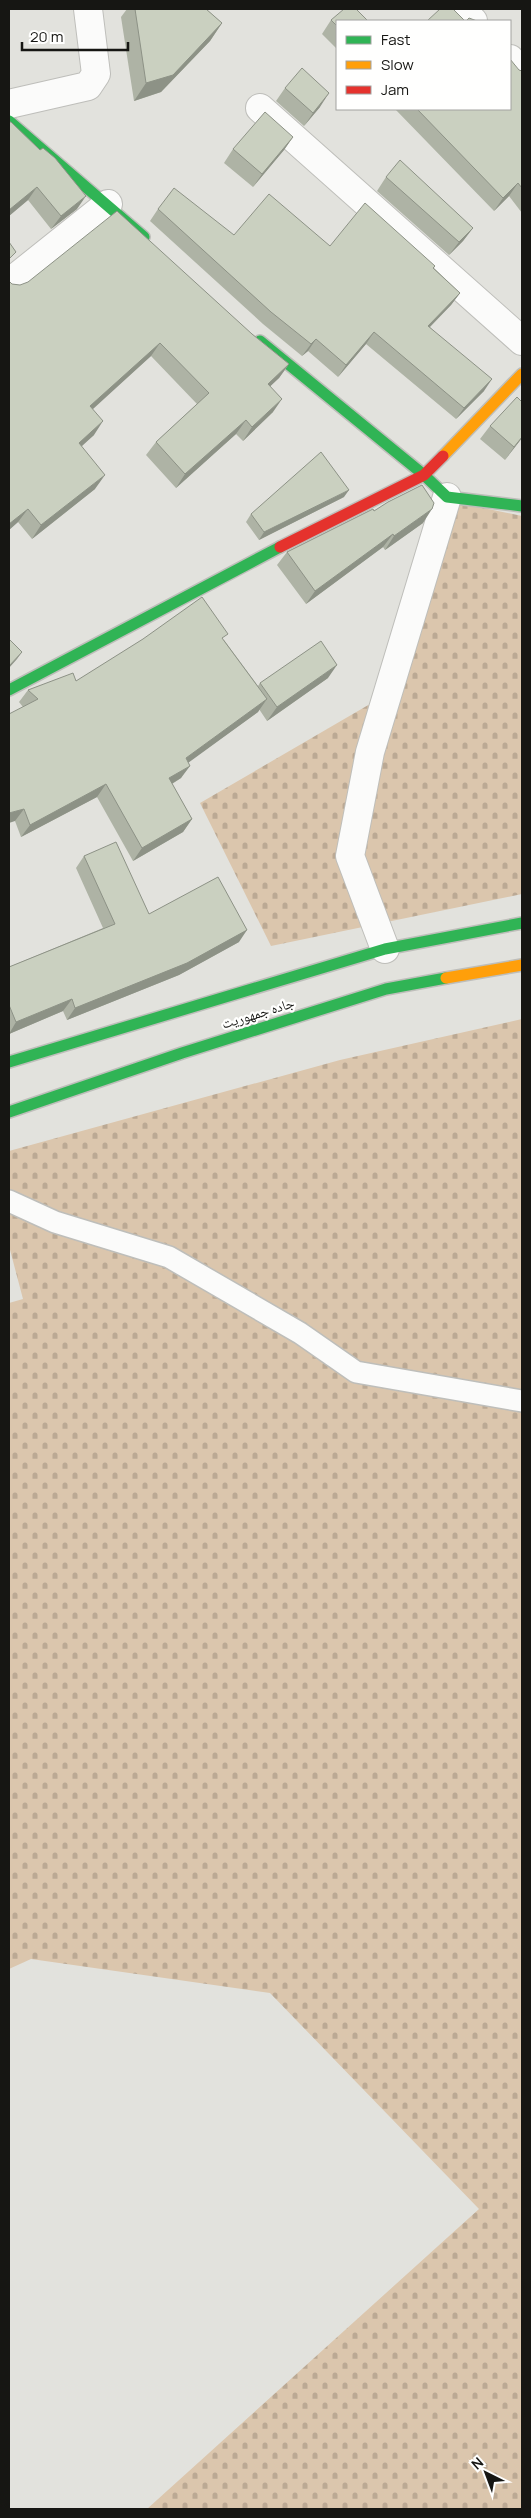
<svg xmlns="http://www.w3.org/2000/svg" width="531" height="2518" viewBox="0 0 531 2518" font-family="Manrope,'Noto Naskh Arabic',sans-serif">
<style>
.cemetery{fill:url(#cemetery-stones)}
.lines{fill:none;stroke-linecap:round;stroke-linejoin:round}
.lane-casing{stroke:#bebeba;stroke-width:24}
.street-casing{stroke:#bebeba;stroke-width:30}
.fast-casing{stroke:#bebeba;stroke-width:14}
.slow-casing{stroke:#bebeba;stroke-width:14}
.jam-casing{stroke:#bebeba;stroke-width:14}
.lane{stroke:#fbfbfa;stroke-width:21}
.street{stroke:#fbfbfa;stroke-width:28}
.fast{stroke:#30b455;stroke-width:11}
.slow{stroke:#ff9f0a;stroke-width:11}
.jam{stroke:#e5322d;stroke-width:11}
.wall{fill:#aeb3a5}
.shaded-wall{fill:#8d9286}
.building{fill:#cad0c0;stroke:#8d9286}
.labels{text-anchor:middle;stroke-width:4.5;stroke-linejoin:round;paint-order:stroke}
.street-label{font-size:14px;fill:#161613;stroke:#fffffe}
</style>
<defs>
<pattern id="cemetery-stones" width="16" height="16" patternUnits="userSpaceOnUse" patternTransform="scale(1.25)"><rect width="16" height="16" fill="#dbc6ad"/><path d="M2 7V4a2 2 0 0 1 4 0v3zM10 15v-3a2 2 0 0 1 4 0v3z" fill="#bba994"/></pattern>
</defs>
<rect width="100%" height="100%" fill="#e2e2dd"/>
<path class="cemetery" d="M454,502L522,516V894L271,946L200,803L370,704Z
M522,1019V2509H147L479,2209L270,1993L31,1959L9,1969V1303L23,1299L9,1246V1151L340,1060Z"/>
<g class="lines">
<defs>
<path id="lane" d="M9,1201L55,1222L169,1257L300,1333L356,1372L522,1401"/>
<path id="street" d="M458,9L473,21
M510,59L522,73
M9,104L88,86L96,74L88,9
M260,108L522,341
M9,283L108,204
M385,949L350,856L370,752L447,497"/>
<path id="fast" d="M9,121L144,237
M260,341L424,475L447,497L522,506
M9,690L280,547
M9,1062L385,949L522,923
M9,1112L182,1053L386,989L446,978"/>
<path id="slow" d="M443,456L522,374
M446,978L522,965"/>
<path id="jam" d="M280,547L424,475L443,456"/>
</defs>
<use href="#lane" class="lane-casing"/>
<use href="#street" class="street-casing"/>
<use href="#fast" class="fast-casing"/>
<use href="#slow" class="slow-casing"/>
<use href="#jam" class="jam-casing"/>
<use href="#lane" class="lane"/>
<use href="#street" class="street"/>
<use href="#fast" class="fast"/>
<use href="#slow" class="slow"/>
<use href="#jam" class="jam"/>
</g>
<path class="wall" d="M127,9H206L222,23L210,41L161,92L134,101L121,17Z
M331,20L337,21V49L322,34Z
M519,70L522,71V213L509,196L494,211L395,109H510Z
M285,88L320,107L304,126L276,101Z
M9,122L77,209L51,229L28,200L9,216Z
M293,137L284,150L253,187L224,163L233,149Z
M386,177L473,228L463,241L449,255L377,191Z
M158,209L234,235L330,246L435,266L434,268L460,293L451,305L430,327L484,391L456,419L366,344L338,377L308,351L302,356L263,324L150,221Z
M9,281L12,284L252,334L289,364L279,378L270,386L273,412L243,441L236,434L176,488L146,455L156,442L197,404L151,356L92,409L94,435L81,446L95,489L32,539L18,522L9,530Z
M490,426L522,438L505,460L480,439Z
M344,497L259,540L246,522L251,514Z
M374,511L423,523L385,550L383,547L306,604L277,565L287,552Z
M224,640L258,686L260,683L328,678L267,721L259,709L258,712L188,762L181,778L172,784L192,819L183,832L133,861L97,797L21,837L15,821L23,707L19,702L28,690L76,681Z
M84,856L149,914L239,942L179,975L67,1020L63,1011L9,1034V967L103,928L76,868Z"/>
<path class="shaded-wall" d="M222,23L210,41L161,92L134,101L146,83Z
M329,93L320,107L304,126L313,113Z
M293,137L284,150L253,187L262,174Z
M518,183L509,196L494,211L503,198Z
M37,187L28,200L9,216V210Z
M86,196L77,209L51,229L61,216Z
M473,228L463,241L449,255L459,242Z
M460,293L451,305L420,337L428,326Z
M374,332L366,344L338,377L346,365Z
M316,339L308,351L302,356L311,344Z
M160,343L151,356L81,420L90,406Z
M289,364L279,378L259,397L268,384Z
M492,379L484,391L456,419L464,408Z
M282,399L273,412L243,441L252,427Z
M246,420L236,434L176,488L185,474Z
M103,421L94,435L70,457L79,443Z
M522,437V438L505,460L514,447Z
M105,475L95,489L32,539L41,525Z
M349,490L344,497L259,540L264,532Z
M28,509L18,522L9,530V524Z
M432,509L423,523L385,550L394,536Z
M393,534L383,547L306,604L315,591Z
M22,652L17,659L9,668V666Z
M337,665L328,678L267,721L277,707Z
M267,699L258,712L177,771L186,758Z
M190,766L181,778L160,791L169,778Z
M106,784L97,797L21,837L30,825Z
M24,809L15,821L9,823V813Z
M192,819L183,832L133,861L142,848Z
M247,930L239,942L179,975L67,1020L75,1008Z
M72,999L63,1011L9,1034L16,1022Z"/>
<path class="building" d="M135,9H206L222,23L173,75L146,83Z
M344,9H356L368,21H337V26L331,20Z
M440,9H453L465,21H427Z
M469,18L477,21H466Z
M510,59L519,70L522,71V188L518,183L503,198L417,109H510Z
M302,68L329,93L313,113L285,88Z
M265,112L293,137L262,174L233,149Z
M9,122H11L40,150L43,148L55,158L86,196L61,216L37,187L9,210Z
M400,160L473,228L459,242L386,177Z
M174,188L234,235L269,194L330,246L365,203L435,266L433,268L460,293L428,326L492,379L464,408L374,332L346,365L316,339L311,344L271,312L158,209Z
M117,211L252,334L289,364L268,384L282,399L252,427L246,420L185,474L156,442L209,393L160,343L90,406L103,421L79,443L105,475L41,525L28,509L9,524V281L12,284L20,285L28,282Z
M9,242L16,252L9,259Z
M517,397L522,402V437L514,447L490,426Z
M321,452L349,490L264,532L251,514Z
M422,485L434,503L432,509L394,536L393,534L315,591L287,552L373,509L374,511L388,502Z
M202,597L228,634L222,638L267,699L186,758L190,766L169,778L192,819L142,848L106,784L30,825L24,809L9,813V714L38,699L28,690L73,673L76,681L143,639Z
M9,639L22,652L9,666Z
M321,641L337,665L277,707L260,683Z
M116,842L149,914L218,877L247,930L187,963L75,1008L72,999L16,1022L9,1005V967L115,924L84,856Z"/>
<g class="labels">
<g class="street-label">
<text transform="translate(258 1013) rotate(-17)" y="5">جاده جمهوریت</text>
</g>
</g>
<rect width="531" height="2518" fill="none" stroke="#161613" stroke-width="20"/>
<rect x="336" y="20" width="175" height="90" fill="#fffffe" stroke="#a2a2a0"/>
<rect x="346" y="36" width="25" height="8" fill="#30b455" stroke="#a2a2a0"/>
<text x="381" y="45" font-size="15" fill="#161613">Fast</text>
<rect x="346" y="61" width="25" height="8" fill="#ff9f0a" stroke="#a2a2a0"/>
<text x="381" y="70" font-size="15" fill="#161613">Slow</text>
<rect x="346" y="86" width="25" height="8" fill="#e5322d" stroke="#a2a2a0"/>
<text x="381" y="95" font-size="15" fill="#161613">Jam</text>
<g transform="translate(486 2473) rotate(318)" stroke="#fffffe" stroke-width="4" paint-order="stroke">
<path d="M0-4L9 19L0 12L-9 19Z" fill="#161613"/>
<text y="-8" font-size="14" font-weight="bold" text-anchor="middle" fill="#161613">N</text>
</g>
<path d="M22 42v8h106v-8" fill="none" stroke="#161613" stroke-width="2.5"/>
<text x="30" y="42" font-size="15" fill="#161613" stroke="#fffffe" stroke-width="4" paint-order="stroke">20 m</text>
</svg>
